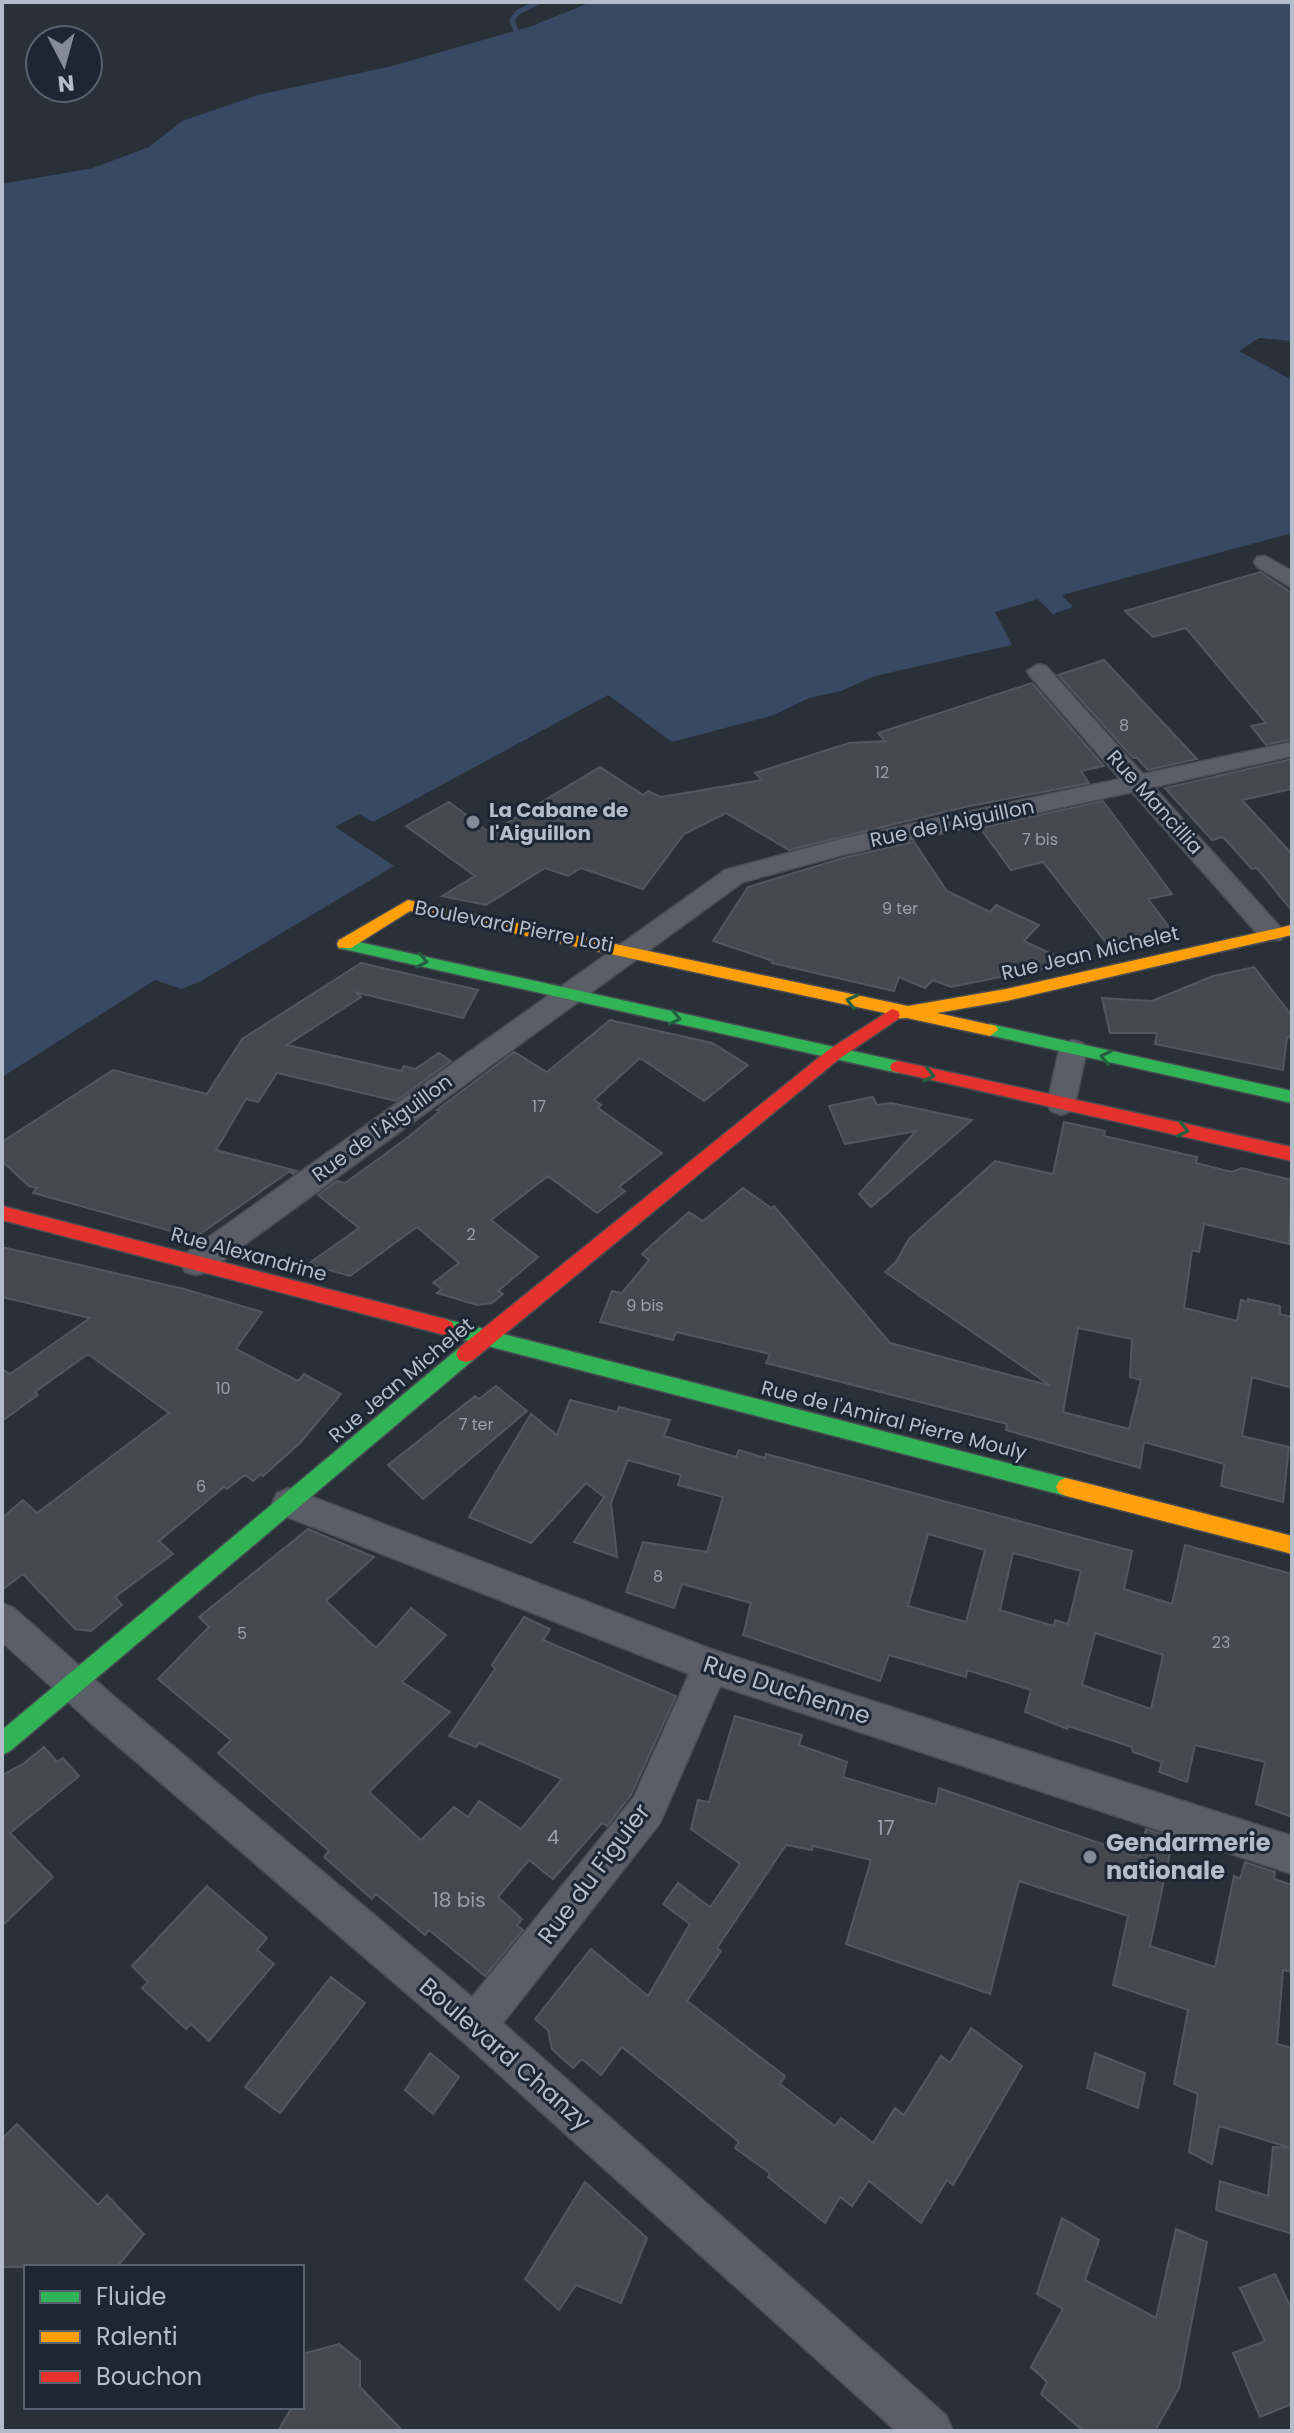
<svg xmlns="http://www.w3.org/2000/svg" width="1294" height="2433" viewBox="0 0 1294 2433" font-family="Poppins,sans-serif">
<style>
.water{fill:#384963}
.lines{fill:none;stroke-linecap:round;stroke-linejoin:round}
.stream{stroke:#384963;stroke-width:5}
.building{fill:#444950;stroke:#52575f;stroke-width:2;fill-rule:evenodd}
.street-casing{stroke:#484c53;stroke-width:3}
.fast-casing{stroke:#484c53;stroke-width:3}
.slow-casing{stroke:#484c53;stroke-width:3}
.jam-casing{stroke:#484c53;stroke-width:3}
.street{fill:#5a5e66;fill-rule:evenodd}
.fast{fill:#30b455;fill-rule:evenodd}
.slow{fill:#ff9f0a;fill-rule:evenodd}
.jam{fill:#e5322d;fill-rule:evenodd}
.oneway{stroke:#255f41}
.poi-dot{fill:#848b96;stroke:#1d2633;stroke-width:3}
.labels{text-anchor:middle;stroke-width:6;stroke-linejoin:round;paint-order:stroke}
.number-label{font-size:16px;fill:#989fab}
.street-label{font-size:20px;fill:#b4bcc9;stroke:#1d2633}
.poi-label{font-size:20px;font-weight:bold;fill:#b4bcc9;stroke:#1d2633;text-anchor:start}
.near-number-label{font-size:20px;fill:#989fab}
.near-street-label{font-size:24px;fill:#b4bcc9;stroke:#1d2633}
.near-poi-label{font-size:24px;font-weight:bold;fill:#b4bcc9;stroke:#1d2633;text-anchor:start}
</style>
<rect width="100%" height="100%" fill="#2a3038"/>
<path class="water" d="M591,2H1292V341L1259,338L1239,351L1292,380V533L1062,595L1073,607L1053,614L1038,599L995,612L1012,645L875,676L841,691L809,698L774,715L672,742L608,695L373,822L359,814L335,827L394,866L201,981L182,989L155,980L2,1077V184L93,168L149,147L182,121L258,95L392,66L532,26Z"/>
<g class="lines">
<path class="stream" d="M516,31L512,20L518,12L539,2"/>
</g>
<path class="building" d="M1260,572L1292,593V739L1266,745L1251,726L1266,723L1186,628L1153,637L1125,611Z
M1104,660L1197,759L1148,770L1137,758H1133L1058,675Z
M1032,683L1104,766L1081,771L1089,783L965,807L789,850L726,813L684,834L643,889L581,868L568,876L545,868L486,905L442,896L475,876L406,826L449,802L490,833L600,767L643,795L648,791L661,797L762,780L755,773L849,743L885,741L878,733Z
M1292,759V789L1242,800L1292,854V911L1257,868L1252,869L1223,837L1212,840L1165,788Z
M1103,801L1172,894L1148,899L1178,939L1114,953L1043,862L1011,870L980,828Z
M914,842L947,891L990,912L996,905L1039,925L1024,941L1071,963L951,987L933,980L925,988L899,977L894,991L772,963L773,961L713,941L748,887L843,858Z
M361,963L478,990L463,1018L355,992L361,997L287,1045L401,1071L404,1066L415,1069L439,1053L451,1061L396,1101L277,1073L258,1102L246,1099L216,1150L297,1171L293,1174L290,1171L200,1234L189,1236L33,1193L37,1188L29,1186L2,1161V1142L113,1070L207,1094L242,1039Z
M1254,967L1292,1016V1038L1287,1037L1283,1070L1155,1044L1157,1033H1110L1102,998L1152,1001L1213,976Z
M610,1020L712,1043L748,1065L704,1101L640,1058L594,1100L601,1105L598,1108L662,1153L619,1187L625,1191L597,1213L548,1176L491,1220L538,1257L498,1291L503,1294L492,1303L477,1305L437,1293L442,1289L433,1283L459,1263L417,1227L350,1276L308,1264L359,1228L318,1195L337,1181L345,1183L403,1141L440,1111L437,1110L514,1052L547,1072Z
M873,1097L877,1105L891,1103L972,1120L871,1207L859,1194L916,1131L845,1144L829,1106Z
M1064,1122L1105,1131L1104,1136L1197,1157L1196,1163L1232,1172L1242,1168L1292,1180L1289,1244L1204,1224L1199,1252L1192,1250L1184,1308L1237,1321L1241,1300L1248,1302V1299L1280,1306V1314L1292,1317V1388L1252,1377L1242,1436L1289,1447L1283,1502L1221,1486L1224,1464L1144,1442L1140,1468L1006,1430L1007,1424L766,1363L770,1354L676,1332L673,1340L600,1322L612,1291L622,1293L649,1260L642,1254L655,1242L689,1212L703,1221L743,1188L771,1208L774,1206L890,1343L1051,1386L885,1272L896,1262L909,1239L995,1161L1053,1174ZM1078,1328L1132,1339L1130,1377L1141,1380L1129,1429L1063,1412Z
M2,1247L184,1289L262,1312L236,1349L298,1381L304,1374L341,1394L300,1443L263,1476L261,1474L253,1481L245,1475L227,1489L224,1487L159,1541L173,1554L115,1597L122,1605L91,1631L75,1629L23,1574L2,1590V1518L23,1500L37,1513L169,1413L88,1354L35,1392L38,1395L2,1421V1369L10,1374L90,1318L2,1297Z
M496,1386L527,1411L423,1499L388,1465L475,1396L479,1399Z
M570,1400L617,1412L619,1407L670,1420L664,1436L736,1457L739,1450L765,1458L766,1454L1132,1551L1124,1589L1172,1604L1185,1545L1292,1574V1817L1256,1804L1265,1762L1195,1745L1187,1782L1159,1772L1162,1762L1133,1752L1132,1747L1068,1726L1067,1729L1025,1712L1031,1690L967,1670L966,1677L889,1655L880,1681L743,1635L751,1603L682,1584L674,1608L626,1592L643,1542L707,1552L723,1497L678,1485L681,1475L628,1460L611,1503L617,1557L574,1542L604,1497L586,1483L531,1543L469,1517L531,1414L557,1435ZM928,1534L985,1550L966,1622L908,1606ZM1013,1553L1081,1571L1068,1624L1055,1620L1054,1626L1000,1610ZM1095,1633L1163,1655L1151,1709L1082,1685Z
M308,1529L374,1557L326,1601L376,1648L411,1608L446,1635L402,1682L450,1712L369,1792L421,1840L454,1807L468,1817L479,1801L521,1829L562,1779L479,1743L476,1747L449,1736L495,1669L492,1665L524,1617L550,1629L543,1640L676,1696L631,1795L607,1826L602,1823L553,1879L529,1860L498,1897L522,1919L517,1925L523,1930L485,1976L429,1930L425,1935L376,1894L372,1899L324,1857L329,1851L218,1753L231,1740L158,1679L209,1627L199,1617Z
M735,1716L802,1735L799,1745L847,1762L843,1777L936,1805L939,1788L1140,1857L1146,1829L1173,1838L1150,1946L1215,1967L1234,1876L1240,1879L1245,1862L1275,1872L1274,1879L1292,1885V1972L1283,1970L1277,2044L1292,2048V2234L1216,2210L1220,2181L1268,2196L1273,2147L1291,2148L1219,2126L1212,2164L1189,2152L1198,2094L1174,2084L1188,2010L1113,1985L1128,1916L1019,1881L990,1994L846,1944L871,1860L813,1846L812,1850L786,1845L717,1948L721,1951L687,2001L785,2076L780,2084L835,2126L841,2118L873,2143L895,2108L904,2115L941,2056L950,2063L971,2028L1022,2066L953,2185L947,2180L921,2223L869,2181L852,2206L840,2197L825,2223L768,2177L770,2173L735,2148L739,2142L622,2047L601,2075L582,2059L573,2068L552,2049L548,2030L535,2019L591,1949L648,1996L690,1924L663,1904L678,1883L710,1907L740,1864L691,1829L698,1800L709,1802Z
M44,1747L57,1762L63,1758L79,1776L10,1833L53,1877L2,1926V1775L23,1764Z
M207,1886L267,1938L257,1950L274,1964L209,2041L191,2024L186,2029L142,1988L148,1982L132,1966Z
M331,1977L365,2003L280,2113L245,2087Z
M430,2053L459,2077L433,2114L405,2090Z
M1095,2053L1145,2073L1138,2108L1087,2088Z
M17,2124L98,2205L107,2195L144,2234L117,2267H2V2139Z
M585,2182L647,2238L621,2303L576,2285L559,2310L525,2279Z
M1062,2218L1099,2240L1085,2280L1156,2318L1176,2229L1207,2242L1179,2388L1155,2431H1083L1041,2394L1047,2382L1031,2367L1063,2309L1037,2294Z
M1275,2274L1292,2310V2404L1260,2417L1233,2353L1265,2341L1240,2288Z
M339,2344L360,2361V2387L403,2431H278L292,2407H302V2354Z"/>
<g class="lines">
<defs>
<path id="street" d="M1265,556L1292,571V588L1257,567L1254,562L1257,557Z
M1038,664L1046,666L1143,774L1292,742V756L1154,787L1281,928L1285,934L1281,940H1263L1132,792L842,855L743,882L207,1272L196,1275L185,1272L181,1263L185,1254L725,870L841,839L1120,779L1030,676L1027,671Z
M1073,1040L1083,1043L1087,1050L1075,1104L1071,1111L1061,1115L1051,1111L1047,1104L1059,1050L1063,1043Z
M289,1488L711,1649L1292,1836V1874L720,1686L660,1823L503,2023L946,2415L953,2431H896L461,2040L91,1723L2,1642V1603L14,1608L117,1699L472,1997L634,1797L689,1674L277,1513L272,1503L277,1493Z"/>
<path id="fast" d="M345,939L898,1061L906,1067L898,1073L339,948L337,944L339,940Z
M990,1024L1292,1091V1103L984,1034L982,1030Z
M445,1319L1066,1478L1073,1481L1076,1487L1073,1493L1066,1496L445,1335L438,1332L436,1327L438,1322Z
M466,1346L473,1348L476,1354L473,1360L10,1751L2,1755V1730L459,1348Z"/>
<path id="slow" d="M408,900L908,1006L1006,989L1292,925V935L1006,1001L937,1013L996,1026L998,1030L990,1036L907,1018L886,1019L885,1013L410,911L351,948H339L337,944L339,940Z
M1066,1478L1292,1536V1554L1066,1496L1059,1493L1056,1487L1059,1481Z"/>
<path id="jam" d="M892,1009L898,1011L900,1015L898,1019L839,1059L473,1360L466,1362L459,1360L456,1354L459,1348L827,1051Z
M898,1061L1292,1147V1161L892,1071L890,1067L892,1063Z
M2,1206L445,1319L452,1322L454,1327L452,1332L445,1335L2,1220Z"/>
</defs>
<use href="#street" class="street-casing"/>
<use href="#fast" class="fast-casing"/>
<use href="#slow" class="slow-casing"/>
<use href="#jam" class="jam-casing"/>
<use href="#street" class="street"/>
<use href="#fast" class="fast"/>
<use href="#slow" class="slow"/>
<use href="#jam" class="jam"/>
</g>
<defs><path id="oneway-chevron" d="M-2-3.5L2.5 0L-2 3.5" fill="none" stroke-width="1.6" stroke-linecap="round" stroke-linejoin="round" transform="scale(2)"/></defs>
<g class="oneway">
<use href="#oneway-chevron" transform="translate(422 961) rotate(12)"/>
<use href="#oneway-chevron" transform="translate(852 1001) rotate(-166)"/>
<use href="#oneway-chevron" transform="translate(675 1018) rotate(13)"/>
<use href="#oneway-chevron" transform="translate(1106 1057) rotate(-168)"/>
<use href="#oneway-chevron" transform="translate(929 1075) rotate(12)"/>
<use href="#oneway-chevron" transform="translate(1183 1130) rotate(12)"/>
</g>
<g class="poi-dot">
<circle cx="473" cy="822" r="8"/>
<circle cx="1090" cy="1857" r="8"/>
</g>
<g class="labels">
<g class="number-label">
<text x="1124" y="731">8</text>
<text x="882" y="778">12</text>
<text x="1040" y="845">7 bis</text>
<text x="900" y="914">9 ter</text>
<text x="539" y="1112">17</text>
<text x="471" y="1240">2</text>
<text x="645" y="1311">9 bis</text>
<text x="223" y="1394">10</text>
<text x="476" y="1430">7 ter</text>
<text x="201" y="1492">6</text>
<text x="658" y="1582">8</text>
<text x="242" y="1639">5</text>
<text x="1221" y="1648">23</text>
</g>
<g class="street-label">
<text transform="translate(1155 802) rotate(48)" y="7">Rue Mancillia</text>
<text transform="translate(952 823) rotate(-12)" y="7">Rue de l'Aiguillon</text>
<text transform="translate(514 926) rotate(11)" y="7">Boulevard Pierre Loti</text>
<text transform="translate(1090 953) rotate(-13)" y="7">Rue Jean Michelet</text>
<text transform="translate(382 1128) rotate(-36)" y="7">Rue de l'Aiguillon</text>
<text transform="translate(249 1254) rotate(15)" y="7">Rue Alexandrine</text>
<text transform="translate(401 1380) rotate(-40)" y="7">Rue Jean Michelet</text>
<text transform="translate(894 1420) rotate(14)" y="7">Rue de l'Amiral Pierre Mouly</text>
</g>
<g class="poi-label">
<text x="489" y="817">La Cabane de<tspan x="489" dy="23">l'Aiguillon</tspan></text>
</g>
<g class="near-number-label">
<text x="886" y="1835">17</text>
<text x="553" y="1844">4</text>
<text x="459" y="1907">18 bis</text>
</g>
<g class="near-street-label">
<text transform="translate(787 1690) rotate(18)" y="8">Rue Duchenne</text>
<text transform="translate(594 1874) rotate(-53)" y="8">Rue du Figuier</text>
<text transform="translate(505 2054) rotate(41)" y="8">Boulevard Chanzy</text>
</g>
<g class="near-poi-label">
<text x="1106" y="1851">Gendarmerie<tspan x="1106" dy="28">nationale</tspan></text>
</g>
</g>
<rect width="1294" height="2433" fill="none" stroke="#b4bcc9" stroke-width="8"/>
<rect x="24" y="2265" width="280" height="144" fill="#1d2633" stroke="#59626f" stroke-width="2"/>
<rect x="40" y="2291" width="40" height="12" fill="#30b455" stroke="#59626f" stroke-width="2"/>
<text x="96" y="2305" font-size="24" fill="#b4bcc9">Fluide</text>
<rect x="40" y="2331" width="40" height="12" fill="#ff9f0a" stroke="#59626f" stroke-width="2"/>
<text x="96" y="2345" font-size="24" fill="#b4bcc9">Ralenti</text>
<rect x="40" y="2371" width="40" height="12" fill="#e5322d" stroke="#59626f" stroke-width="2"/>
<text x="96" y="2385" font-size="24" fill="#b4bcc9">Bouchon</text>
<g transform="translate(64 64) rotate(174)"><circle r="38" fill="#1d2633" stroke="#59626f" stroke-width="2"/>
<path d="M0-6L14 30L0 20L-14 30Z" fill="#848b96"/>
<text y="-12" font-size="22" font-weight="bold" text-anchor="middle" fill="#b4bcc9">N</text>
</g>
</svg>
